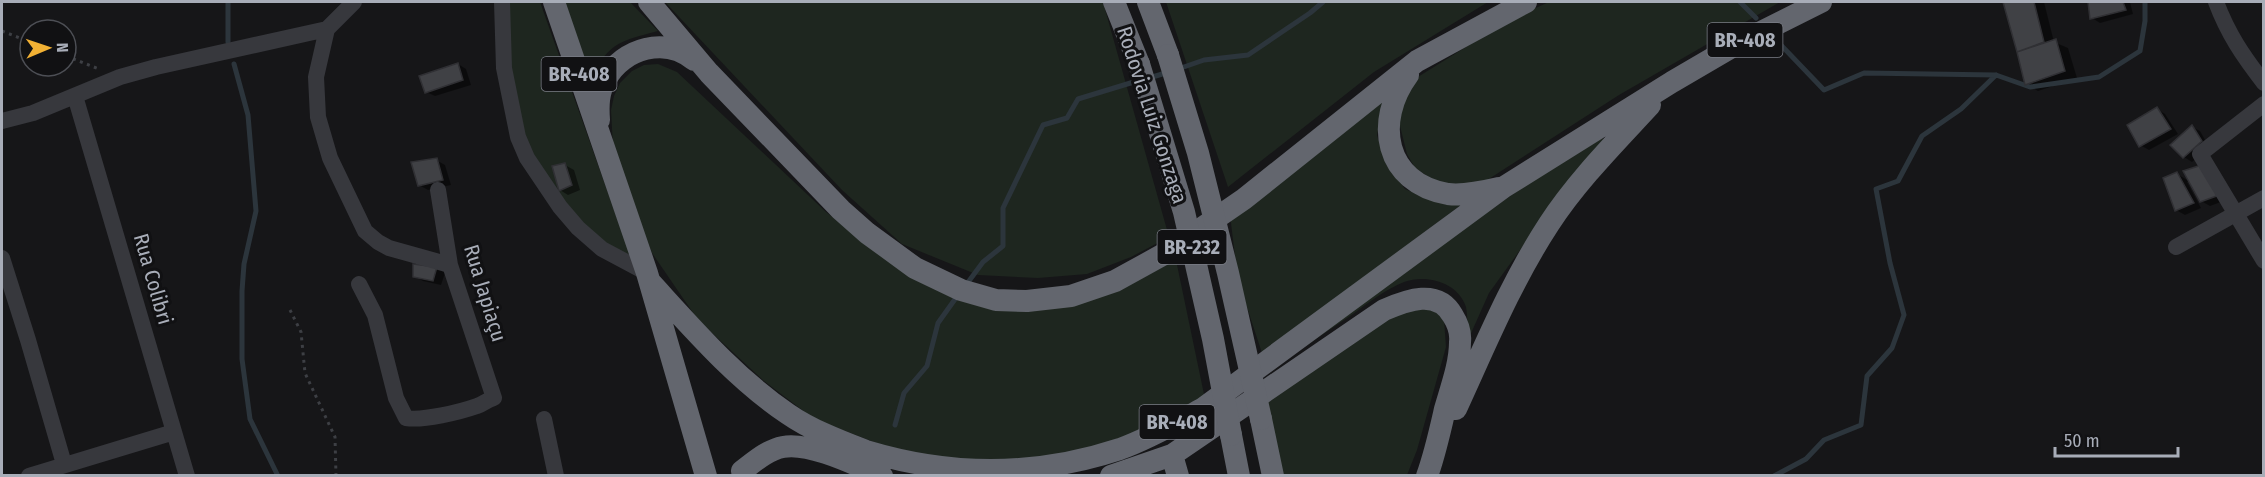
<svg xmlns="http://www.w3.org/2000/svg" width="2265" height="477" viewBox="0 0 2265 477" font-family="'Fira Sans Condensed',sans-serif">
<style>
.green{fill:#1e261f}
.shadow{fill:#0007}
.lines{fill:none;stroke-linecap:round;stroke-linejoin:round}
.stream{stroke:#2c353c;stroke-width:5}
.building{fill:#404145;stroke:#303034;stroke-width:1.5}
.path{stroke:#3d3f44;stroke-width:3;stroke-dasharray:3 4.5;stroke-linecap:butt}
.minor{stroke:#37383d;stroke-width:16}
.highway{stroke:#63666e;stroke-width:22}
.highway-bridge{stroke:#63666e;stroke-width:22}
.labels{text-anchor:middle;stroke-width:6;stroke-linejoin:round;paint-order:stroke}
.shield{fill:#111113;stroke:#7b7e86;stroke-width:1.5}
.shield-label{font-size:20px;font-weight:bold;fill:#a8adb8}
.street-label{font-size:21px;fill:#a8adb8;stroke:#111113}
</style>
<rect width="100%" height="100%" fill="#161618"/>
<path class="green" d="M502,2H540L633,263L605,248L569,210L532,158L521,132Z
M564,2H630L658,31C620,41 611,42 591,76Z
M665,2H1103L1169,237L1131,257L1087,274L1038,278L978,275L902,244L842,190Z
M1166,2H1488L1374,72L1228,187Z
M1549,2H1780L1619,95L1478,186L1440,184L1415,168L1407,154L1397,114L1413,80L1511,19Z
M658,64L677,72L826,212L903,272L967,301L1127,286L1176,260L1205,399L1120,442L1044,464L971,466L892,449L814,419L764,381L698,320L652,253L630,200L613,147L611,110L614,96L620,83L632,71L644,65Z
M1387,92L1377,135L1386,164L1405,189L1430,200L1465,202L1262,353L1238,280L1230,215Z
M1593,138L1609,139L1554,203L1489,293L1468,340C1467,330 1468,317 1466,307C1458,282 1426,274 1404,282C1386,289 1368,303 1353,314C1323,334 1294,354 1264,374L1361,301Z
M1414,306L1434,310L1444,319L1446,347L1417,450L1407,475H1275L1259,409L1357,335Z"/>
<path class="shadow" d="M2005,2H2044L2054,42L2068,48L2077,78L2038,91L2026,84Z
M2090,2H2130L2133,14L2100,23L2092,18Z
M458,64L466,69L471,85L435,96L426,92Z
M2157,109L2165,114L2178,134L2149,150L2140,145Z
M2192,127L2200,131L2209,147L2192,162L2184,157Z
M436,160L445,165L451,185L428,190L419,185Z
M565,165L574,170L580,190L568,195L560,190Z
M2185,172L2229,199L2210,206L2201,201Z
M2177,174L2189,181L2187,182L2201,208L2185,215L2176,210Z
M437,268L445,273L441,285L423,281L415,276Z"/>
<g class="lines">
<path class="stream" d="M1740,2L1756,18
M228,42V2
M1778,42L1824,90L1864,73L1996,75L2030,87L2099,77L2140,51L2145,21V2
M234,64L248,115L256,211L244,264L242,291V359L250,419L278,476
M1178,69L1204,60L1248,55L1310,13L1323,2
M1149,78L1169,72
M966,285L983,262L1003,246V208L1043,125L1067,118L1078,99L1137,81
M895,425L904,393L927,366L938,323L958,295
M1774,476L1806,459L1824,440L1861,425L1867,376L1892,348L1904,315L1890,263L1876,189L1898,181L1922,136L1961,109L1996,75"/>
</g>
<path class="building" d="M2003,2H2034L2044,42L2017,52Z
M2088,2H2123L2126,10L2090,19Z
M2056,39L2065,71L2025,85L2017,52Z
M458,63L463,80L425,93L419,76Z
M2157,107L2171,129L2139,147L2127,125Z
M2192,125L2202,141L2183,158L2170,145Z
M437,158L443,180L418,186L411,162Z
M565,163L572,185L559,191L552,166Z
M2205,164L2222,194L2200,202L2183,171Z
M2177,172L2194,203L2175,211L2163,178Z
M413,264L437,267L433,281L413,277Z"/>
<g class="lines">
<path class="path" d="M2,31L30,42
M66,56L99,69
M290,310L301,332L305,373L335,437L336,476"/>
<path class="minor" d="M354,2L327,29L316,77L318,117L330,158L365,231L378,242L389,248L450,265
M502,2L504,68L518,137L527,158L560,207L578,228L602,249L647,273
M2216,2C2228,34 2243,56 2264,83
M75,96L187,476
M2264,104L2200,154L2264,261
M2,121L33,113L120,77L156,67L327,29
M2176,247L2264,198
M2,258L28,340L64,464
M359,284L375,315L396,398L406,418C423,421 460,412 477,406C484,404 486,400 494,398L450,265L438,190
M544,419L556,476
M29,476L174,432"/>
<path class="highway" d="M554,2L647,273L706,476
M649,2L709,73L841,210L867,233L915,268L961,290L996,300L1027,301L1071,296L1115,281L1164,254L1244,199L1417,61L1526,2
M1114,2L1139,64
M1148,2L1168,55
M1408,75C1374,121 1384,183 1448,194C1464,196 1482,192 1499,188
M599,120C598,106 598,92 606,79C623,48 666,36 694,60
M650,282C693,329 735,378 788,414C811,430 840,441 866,451C952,477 1035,477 1120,449C1148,439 1176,423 1202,409L1504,187L1672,82L1737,44L1821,2
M1456,409C1485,346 1511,282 1549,224C1577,181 1615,143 1650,105
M1261,419L1273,476
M1231,435L1239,476
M1172,455L1178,476
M742,471C754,462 767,450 783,447C810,442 856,465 882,476
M1111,476L1172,455L1384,310C1407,300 1438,288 1453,316C1458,324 1461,333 1460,342C1460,364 1451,388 1445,409C1440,431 1435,454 1427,476"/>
<path class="highway-bridge" d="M1168,55L1198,153L1228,273L1261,419
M1139,64L1184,212L1213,339L1231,435"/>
</g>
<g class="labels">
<g class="shield">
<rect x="1707.5" y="23" width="75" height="34" rx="4.5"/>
<rect x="541.5" y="57" width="75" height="34" rx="4.5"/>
<rect x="1157.5" y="230" width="69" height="34" rx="4.5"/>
<rect x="1139.5" y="405" width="75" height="34" rx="4.5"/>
</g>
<g class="shield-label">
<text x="1745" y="47">BR-408</text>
<text x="579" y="81">BR-408</text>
<text x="1192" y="254">BR-232</text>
<text x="1177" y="429">BR-408</text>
</g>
<g class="street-label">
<text transform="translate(1152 115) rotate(72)" y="7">Rodovia Luiz Gonzaga</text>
<text transform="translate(153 279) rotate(74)" y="7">Rua Colibri</text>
<text transform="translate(485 293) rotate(73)" y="7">Rua Japiaçu</text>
</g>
</g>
<rect width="2265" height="477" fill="none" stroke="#a8adb8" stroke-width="6"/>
<g transform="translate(48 48) rotate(88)"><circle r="28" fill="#111113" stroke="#4d4f55" stroke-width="1.5"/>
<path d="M0-4.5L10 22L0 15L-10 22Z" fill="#f2b134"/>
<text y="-9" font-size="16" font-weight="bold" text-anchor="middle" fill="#a8adb8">N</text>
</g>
<path d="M2055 447v9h123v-9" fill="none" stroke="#a8adb8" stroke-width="3"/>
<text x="2064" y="447" font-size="18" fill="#a8adb8" stroke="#111113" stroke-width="4.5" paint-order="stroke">50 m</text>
</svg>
